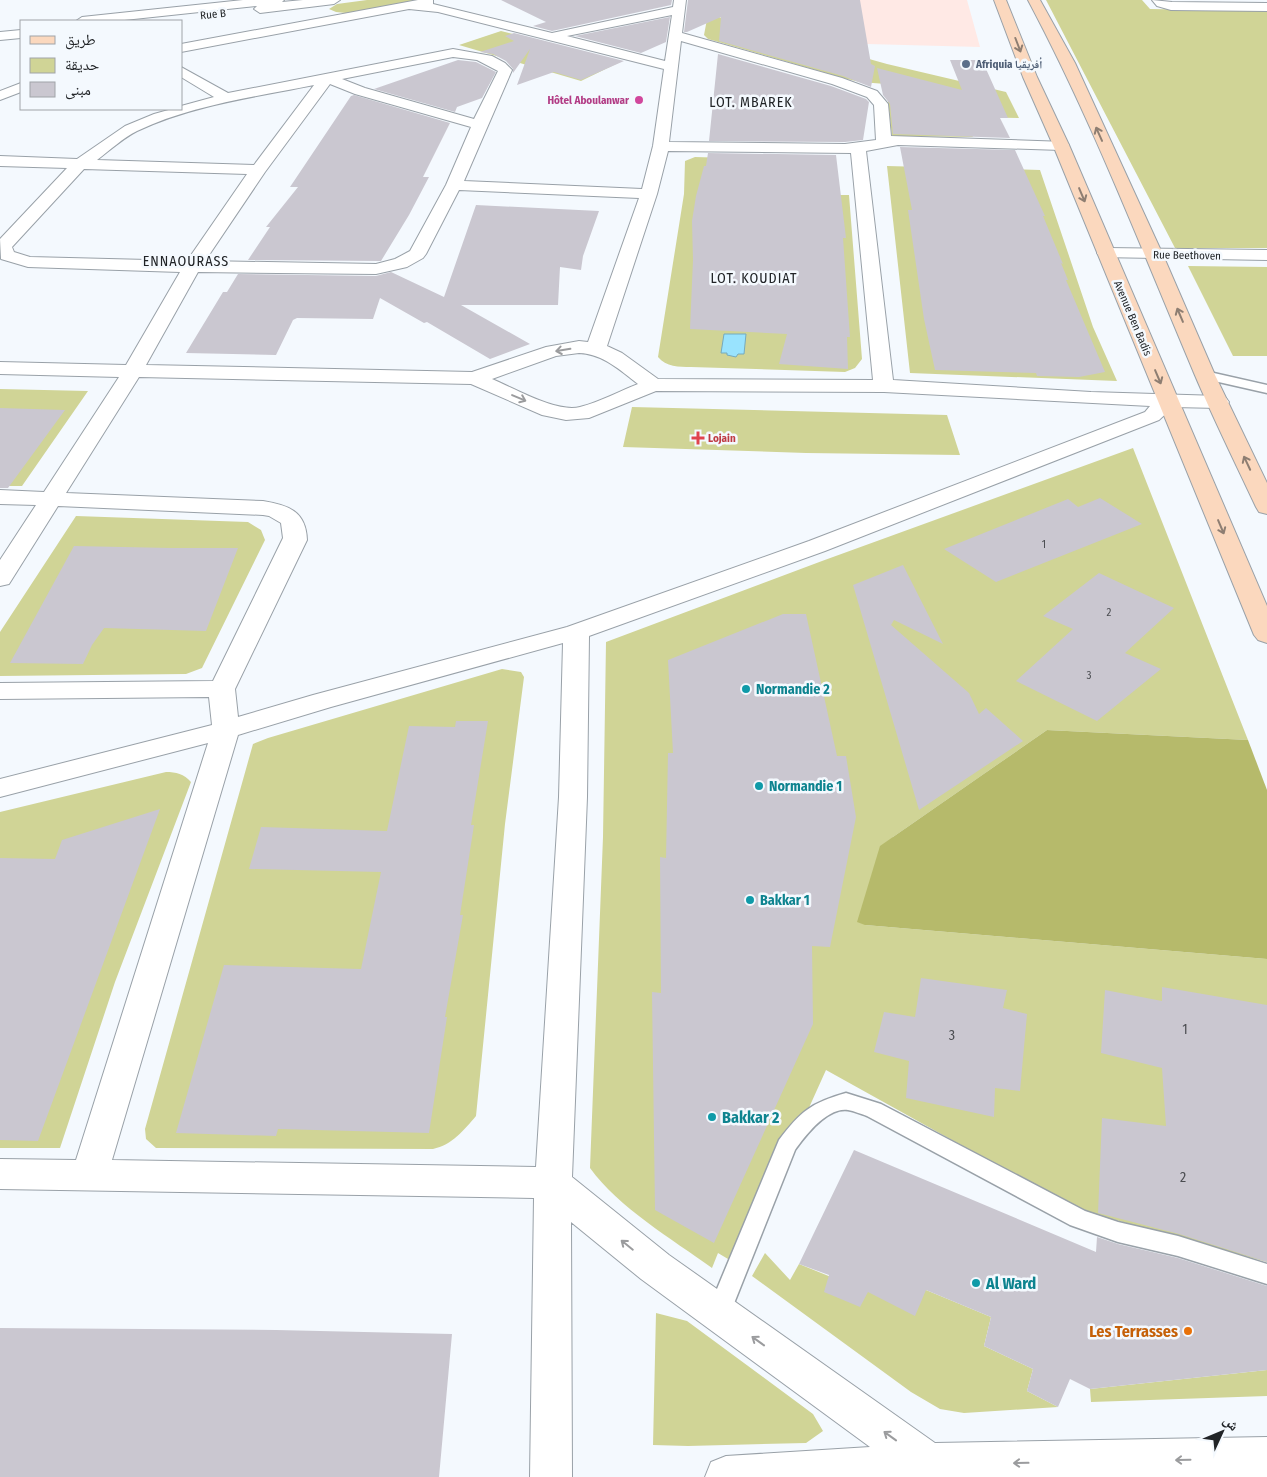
<svg xmlns="http://www.w3.org/2000/svg" width="1267" height="1477" viewBox="0 0 1267 1477" font-family="'Fira Sans Condensed','Noto Naskh Arabic',sans-serif">
<style>
.commercial{fill:#ffe9e5}
.green{fill:#d0d496}
.forest{fill:#b6ba6b}
.water{fill:#99e3fe;stroke:#75aabe}
.building{fill:#cac7d0}
.lines{fill:none;stroke-linecap:round;stroke-linejoin:round}
.service-casing{stroke:#99a1a8;stroke-width:3}
.minor-casing{stroke:#99a1a8;stroke-width:2}
.tertiary-casing{stroke:#99a1a8;stroke-width:2}
.secondary-casing{stroke:#99a1a8;stroke-width:2}
.service{fill:#fff;fill-rule:evenodd}
.minor{fill:#fff;fill-rule:evenodd}
.tertiary{fill:#fff;fill-rule:evenodd}
.secondary{fill:#fbd8be;fill-rule:evenodd}
.oneway{stroke:#8e7e72}
.oneway2{stroke:#9b9c9e}
.service-dot{fill:#5c6f8a;stroke:#f4f9fe;stroke-width:2}
.hotel-dot{fill:#d1479c;stroke:#f4f9fe;stroke-width:2}
.health-dot{fill:#e0444e;stroke:#f4f9fe;stroke-width:2}
.culture-dot{fill:#0f9aa8;stroke:#f4f9fe;stroke-width:2}
.food-dot{fill:#e8710a;stroke:#f4f9fe;stroke-width:2}
.labels{text-anchor:middle;stroke-width:5;stroke-linejoin:round;paint-order:stroke}
.far-street-label{font-size:11px;fill:#212427;stroke:#f4f9fe}
.far-service-label{font-size:11px;font-weight:bold;fill:#4e5e75;stroke:#f4f9fe;text-anchor:start}
.far-hotel-label{font-size:11px;font-weight:bold;fill:#b23c85;stroke:#f4f9fe;text-anchor:end}
.far-health-label{font-size:11px;font-weight:bold;fill:#be3a42;stroke:#f4f9fe;text-anchor:start}
.number-label{font-size:11px;fill:#4b4d51}
.far-quarter-label{font-size:14px;letter-spacing:1px;fill:#212427;stroke:#f4f9fe}
.culture-label{font-size:14px;font-weight:bold;fill:#0d838f;stroke:#f4f9fe;text-anchor:start}
.near-number-label{font-size:14px;fill:#4b4d51}
.near-culture-label{font-size:16px;font-weight:bold;fill:#0d838f;stroke:#f4f9fe;text-anchor:start}
.near-food-label{font-size:16px;font-weight:bold;fill:#c56008;stroke:#f4f9fe;text-anchor:end}
</style>
<rect width="100%" height="100%" fill="#f4f9fe"/>
<path class="commercial" d="M720,0H967L980,47L867,44Z"/>
<path class="green" d="M367,0H422L346,13L336,12L329,9L337,4Z
M1046,0H1142L1150,9L1267,11V248H1175Z
M708,14L887,64L1006,92L1019,118L965,117L973,137L892,136L886,84L860,82L847,79L708,39L704,35Z
M501,31L620,62L581,81L459,45Z
M695,157L767,159L766,195H849L862,359L855,368L845,372L691,367C679,367 666,367 658,357L684,194L685,161Z
M887,166L1040,170L1093,327L1117,381L910,373Z
M1188,266L1267,267V356H1233Z
M0,389L88,391L22,486H0Z
M632,407L947,415L960,455L806,453L623,447Z
M1133,448L1248,740L1047,730L893,837L865,925L1267,959V1262L1094,1214L1049,1194L826,1070L738,1265L718,1253L712,1268C672,1239 618,1207 590,1168L603,837L606,642L822,561Z
M76,516L248,522L261,530L265,540L202,668L186,674L0,676V632Z
M502,669L521,672L524,677L505,824L476,1116C464,1130 452,1145 433,1149L156,1148L146,1139L145,1129L253,744L268,738Z
M166,772C176,772 184,774 191,782L115,982L60,1148H0V812Z
M765,1253L790,1280L799,1264L868,1292L926,1290L991,1317L984,1346L1033,1369L1027,1391L1058,1407L964,1413L940,1409L911,1392L752,1276Z
M656,1313L687,1321L813,1414L823,1431L806,1443L688,1446L653,1445Z
M1267,1370V1396L1091,1402L1090,1389Z"/>
<path class="forest" d="M1047,730L1248,740L1267,790V959L865,925L857,922L880,846Z"/>
<path class="water" d="M724,334H746L744,354H738L736,357L727,355V353H721Z"/>
<path class="building" d="M501,0H672L671,5L552,31L533,26L546,22Z
M688,0H860L871,64L875,66L871,87L843,76L719,41L721,17L687,32H684Z
M670,17L666,42L641,53L575,36Z
M514,33L624,61L581,80L554,72L517,85L530,49L513,73V69L506,61L493,54L480,52L514,41L505,36Z
M718,54L831,86L866,99L869,102L863,140L845,142L709,141Z
M458,60L476,62L496,72L482,98L457,107L455,112L374,89Z
M950,60H982L1008,118H1000L1010,138L893,134L890,104L883,95L877,68L962,90Z
M354,95L450,123L423,177H429L409,215L381,261L248,260L270,227H266L298,187H290L351,96Z
M900,147L1015,150L1045,216H1043L1063,264L1061,263L1068,280H1066L1105,372L1079,377L1037,376L1036,373L935,370L924,319L908,210H912Z
M708,153L836,155L846,238H843L850,337H847L848,369L779,364L787,334L690,329L693,260L692,221L696,196L704,166H706Z
M476,205L599,211L583,256L581,270L560,267L558,305H461L530,344L490,359L427,322L424,323L380,298L373,319L297,318L293,320L276,355L186,353L223,292H227L238,274L376,276L391,272L444,297Z
M0,408L65,410L8,488H0Z
M1100,498L1142,524L996,582L944,549L1068,499L1078,507Z
M74,546L171,548H238L206,631L104,628L92,645L83,664L10,663Z
M903,565L943,644L894,620L891,625L969,693L979,714L986,708L1023,741L919,810L853,585Z
M1099,573L1174,608L1125,653L1161,669L1097,721L1016,681L1073,629L1043,616Z
M783,614H806L837,756H846L856,817L830,947L812,946L813,1024L714,1243L655,1210L652,992L661,993L660,857L666,858L668,753H673L668,660Z
M456,721H488L471,825H474L460,915H463L445,1017H447L429,1133L278,1129L276,1136L176,1133L224,965L361,969L381,872L249,869L261,827L387,831L409,726L455,727Z
M160,809L38,1141L0,1140V858L55,859L62,840Z
M921,978L1007,990L1003,1008L1027,1014L1020,1091L995,1088L994,1117L906,1098L909,1061L874,1052L884,1012L915,1017Z
M1162,987L1267,1005V1262L1179,1234L1098,1213L1102,1118L1166,1126L1162,1068L1101,1053L1105,990L1162,1001Z
M854,1150L1096,1252L1097,1237L1118,1244L1178,1258L1267,1286V1370L1090,1389L1070,1379L1058,1407L1027,1391L1033,1369L984,1346L991,1317L926,1290L915,1316L868,1292L860,1307L824,1292L829,1275L799,1264Z
M0,1328L276,1330L452,1334L439,1477H0Z"/>
<g class="lines">
<defs>
<path id="service" d="M1205,371L1267,385V393L1201,378L1199,375Z
M846,1093L881,1104L1085,1211L1118,1222L1178,1236L1267,1264V1284L1178,1256L1118,1242L1070,1225L867,1116C861,1114 854,1111 848,1110C827,1107 805,1136 795,1150L727,1321L719,1324L711,1321L707,1313L779,1140C801,1111 811,1103 846,1093Z"/>
<path id="minor" d="M418,0H433V4L552,33L673,7L674,0H686L682,33L842,78L877,91L888,104L891,136L1066,142L1069,145L1066,148L1061,150L898,145L866,151L893,380L1091,392L1219,396L1226,398L1229,402L1226,406L1219,408L1173,407L1159,420L825,551L589,636L587,797L572,1177L669,1255L935,1443L1267,1437V1477H705L711,1462L726,1456L870,1447L641,1279L571,1222L572,1477H530L534,1198L0,1189V1159L76,1160L208,743L0,797V779L212,725L209,697L0,699V683L213,681L283,538L281,523L269,516L263,515L58,506L9,584L0,586V560L36,505L0,504V490L44,492L119,377L0,374V362L126,365L180,272L28,267L1,259L0,239L67,168L0,166V156L77,159L125,126L154,114L172,109H181V106L214,97L181,77V67L228,93L453,49L492,56L505,63L512,70L464,181L642,189L653,146L664,69L438,12L409,9L181,52V44ZM672,15L665,61L567,36ZM681,41L832,84L867,97L874,105L876,140L845,144L669,142ZM453,57L477,60L498,71L474,119L365,88L342,79ZM330,84L355,94L471,127L446,185L410,251L395,259L376,264L205,261L265,172ZM314,85L254,165L97,160C110,150 123,138 137,131C192,105 255,97 314,85ZM668,151L851,153L873,380L658,379L622,353L607,346L657,194ZM84,169L247,174L187,261L30,257L14,252L12,247ZM459,190L639,198L588,342L579,341L546,347L472,372L146,365L198,272L376,274L407,267L423,258L426,254ZM579,353C603,354 620,370 638,384C620,391 600,402 580,407C556,413 514,388 492,379L556,356ZM139,377L471,384L542,415L566,420L589,418L656,391L884,392L1150,406L1145,412L809,541L567,627L313,695L238,717L235,689L307,540C306,511 288,505 263,501L66,493ZM563,643L559,797L536,1167L112,1160L238,735L331,707Z
M1152,0L1172,2L1267,3V11L1171,10L1157,6Z
M21,83V92L0,100V91Z
M1106,248L1267,250V260L1100,257L1097,253L1100,249Z"/>
<path id="tertiary" d="M243,0H284L282,2L303,0H340L334,4L260,13L254,9L257,6L115,21H76L82,17Z
M21,30V38L0,40V32Z"/>
<path id="secondary" d="M994,0H1006L1037,77L1069,145L1267,606V643L1258,640L1254,635L1053,145L1023,77Z
M1028,0H1040L1075,63L1163,255L1215,375L1267,483V514L1259,512L1256,507C1235,462 1213,418 1194,373C1141,248 1092,120 1028,0Z"/>
</defs>
<use href="#service" class="service-casing"/>
<use href="#minor" class="minor-casing"/>
<use href="#tertiary" class="tertiary-casing"/>
<use href="#secondary" class="secondary-casing"/>
<use href="#service" class="service"/>
<use href="#minor" class="minor"/>
<use href="#tertiary" class="tertiary"/>
<use href="#secondary" class="secondary"/>
</g>
<defs><path id="oneway-shaft" d="M-6 0H5M1.5-3L5.5 0L1.5 3" fill="none" stroke-width="1.6" stroke-linecap="round" stroke-linejoin="round" transform="scale(1.25)"/></defs>
<g class="oneway">
<use href="#oneway-shaft" transform="translate(1018 45) rotate(69)"/>
<use href="#oneway-shaft" transform="translate(1099 134) rotate(-114)"/>
<use href="#oneway-shaft" transform="translate(1082 195) rotate(67)"/>
<use href="#oneway-shaft" transform="translate(1180 315) rotate(-113)"/>
<use href="#oneway-shaft" transform="translate(1158 377) rotate(67)"/>
<use href="#oneway-shaft" transform="translate(1247 463) rotate(-115)"/>
<use href="#oneway-shaft" transform="translate(1221 527) rotate(67)"/>
</g>
<g class="oneway2">
<use href="#oneway-shaft" transform="translate(563 350) rotate(171)"/>
<use href="#oneway-shaft" transform="translate(519 398) rotate(23)"/>
<use href="#oneway-shaft" transform="translate(627 1245) rotate(-141)"/>
<use href="#oneway-shaft" transform="translate(758 1341) rotate(-144)"/>
<use href="#oneway-shaft" transform="translate(890 1436) rotate(-144)"/>
<use href="#oneway-shaft" transform="translate(1183 1460) rotate(179)"/>
<use href="#oneway-shaft" transform="translate(1021 1463) rotate(179)"/>
</g>
<circle class="service-dot" cx="966" cy="64" r="5"/>
<circle class="hotel-dot" cx="639" cy="100" r="5"/>
<path class="health-dot" d="M695.5 430.5h5v5h5v5h-5v5h-5v-5h-5v-5h5z"/>
<g class="culture-dot">
<circle cx="746" cy="689" r="5"/>
<circle cx="759" cy="786" r="5"/>
<circle cx="750" cy="900" r="5"/>
<circle cx="712" cy="1117" r="5"/>
<circle cx="976" cy="1283" r="5"/>
</g>
<circle class="food-dot" cx="1188" cy="1331" r="5"/>
<g class="labels">
<g class="far-street-label">
<text transform="translate(213 14) rotate(-6)" y="4">Rue B</text>
<text transform="translate(1187 255) rotate(1)" y="4">Rue Beethoven</text>
<text transform="translate(1133 318) rotate(67)" y="4">Avenue Ben Badis</text>
</g>
<g class="far-service-label">
<text x="976" y="68">Afriquia أفريقيا</text>
</g>
<g class="far-hotel-label">
<text x="629" y="104">Hôtel Aboulanwar</text>
</g>
<g class="far-health-label">
<text x="708" y="442">Lojain</text>
</g>
<g class="number-label">
<text x="1044" y="548">1</text>
<text x="1109" y="616">2</text>
<text x="1089" y="679">3</text>
</g>
<g class="far-quarter-label">
<text x="751" y="107">LOT. MBAREK</text>
<text x="186" y="266">ENNAOURASS</text>
<text x="754" y="283">LOT. KOUDIAT</text>
</g>
<g class="culture-label">
<text x="756" y="694">Normandie 2</text>
<text x="769" y="791">Normandie 1</text>
<text x="760" y="905">Bakkar 1</text>
</g>
<g class="near-number-label">
<text x="1185" y="1034">1</text>
<text x="952" y="1040">3</text>
<text x="1183" y="1182">2</text>
</g>
<g class="near-culture-label">
<text x="722" y="1123">Bakkar 2</text>
<text x="986" y="1289">Al Ward</text>
</g>
<g class="near-food-label">
<text x="1178" y="1337">Les Terrasses</text>
</g>
</g>
<rect x="20" y="20" width="162" height="90" fill="#f4f9fe" stroke="#a0a4a8"/>
<rect x="30" y="36" width="25" height="8" fill="#fbd8be" stroke="#a0a4a8"/>
<text x="65" y="45" font-size="15" fill="#212427">طريق</text>
<rect x="30" y="58" width="25" height="15" fill="#d0d496" stroke="#a0a4a8"/>
<text x="65" y="70" font-size="15" fill="#212427">حديقة</text>
<rect x="30" y="82" width="25" height="15" fill="#cac7d0" stroke="#a0a4a8"/>
<text x="65" y="95" font-size="15" fill="#212427">مبنى</text>
<g transform="translate(1222 1432) rotate(46)" stroke="#f4f9fe" stroke-width="4" paint-order="stroke">
<path d="M0-4L9 19L0 12L-9 19Z" fill="#212427"/>
<text y="-8" font-size="14" font-weight="bold" text-anchor="middle" fill="#212427">ش</text>
</g>
</svg>
